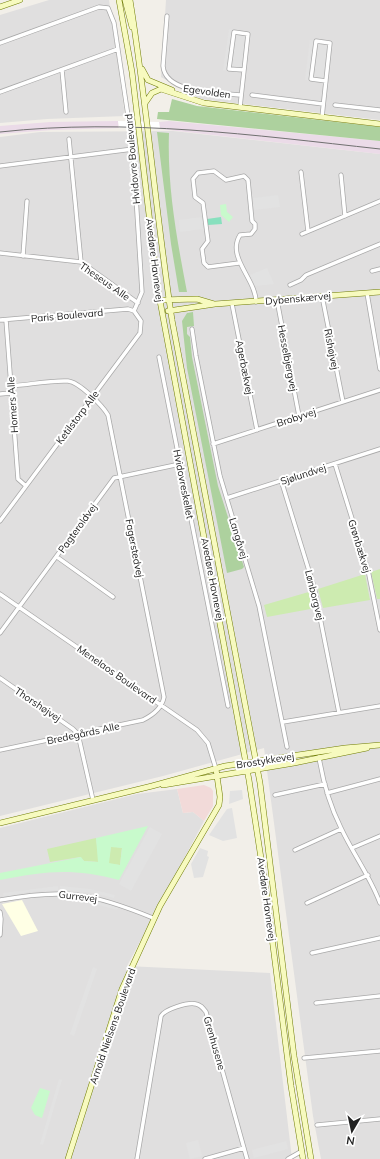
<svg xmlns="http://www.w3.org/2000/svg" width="380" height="1159" viewBox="0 0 380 1159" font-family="Mulish,sans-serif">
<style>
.residential{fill:#e0dfdf}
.commercial{fill:#f2dad9}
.industrial{fill:#ebdbe8}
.education{fill:#ffffe5}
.grass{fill:#cdebb0}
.forest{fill:#add19e}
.park{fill:#c8facc;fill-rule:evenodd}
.pitch{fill:#88e0be}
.parking{fill:#e2e2e2}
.pier{fill:#fff}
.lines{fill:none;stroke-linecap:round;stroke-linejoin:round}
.street-casing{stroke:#a9a9a9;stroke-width:5}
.secondary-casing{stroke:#707d05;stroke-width:6}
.street{stroke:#fff;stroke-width:3.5}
.secondary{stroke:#f7fabf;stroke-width:5}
.tram{stroke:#707070;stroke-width:1}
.labels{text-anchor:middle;stroke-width:4;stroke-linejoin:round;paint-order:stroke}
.street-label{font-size:10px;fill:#222;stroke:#fff}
</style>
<rect width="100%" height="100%" fill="#f2efe9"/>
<path class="residential" d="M49,0H109L125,116L47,119L0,123V15Z
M166,0H380V120L200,99L161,77Z
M173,131L380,154V1159H321L313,1116L264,748L163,776L0,816V137L40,132Z
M177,789L183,813L193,812L204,821L127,966L270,973L292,1159H0V828L137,794Z"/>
<path class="commercial" d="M204,785L211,788L213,791V806L204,821L193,812L183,813L177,789Z"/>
<path class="industrial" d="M118,121L119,128L51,130L0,134V126L50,122Z
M169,121L380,141V154L160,129L159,122Z"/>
<path class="education" d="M22,900L38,931L21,936L2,904Z"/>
<path class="grass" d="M380,569V599H377L371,572Z
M365,574L370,600L323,608L318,589Z
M312,591L316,608L267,617L264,605Z
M96,838L99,862L84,861L80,857L50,862L47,849Z
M111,846L122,848L120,865L108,864Z"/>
<path class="forest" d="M172,99L197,106L380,127V141L157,119L158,112H169Z
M157,132L169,133C167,186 177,240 187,292H179L171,244Z
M193,312L194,326L187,327V334L190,337L192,357L218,486L244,567L242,569L227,573L187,368L182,321L187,313Z"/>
<path class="park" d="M226,204L227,212L233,217L229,222L221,215L220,205Z
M148,826L119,880C72,868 47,871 0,880V873L81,857L84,861L98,862L96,838ZM111,847L122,848L120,865L109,863Z
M40,1088L50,1091L42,1118L35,1115L31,1108Z"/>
<path class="pitch" d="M221,217L222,224L208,225L207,219Z"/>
<path class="parking" d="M229,29L251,32L246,73L223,70Z
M310,40L332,42L327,82L305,80Z
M278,195L280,207L254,210L253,198Z
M202,217L203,229L180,232L179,220Z
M267,268L274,284L255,286L250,275Z
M242,790L243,799L229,804L230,791Z
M232,808L237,838L223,841L209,835L227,809Z
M150,827L162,834L131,891L119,884Z
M200,848L208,851L207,856L209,857L203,877L194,878L191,864Z
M58,886V890L29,892L4,897L3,893Z
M60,886L90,889L115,895L114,898L93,893L61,890Z
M96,900L119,907L117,910L95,904Z
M93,967L97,969L74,1036L70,1034Z
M59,1079L62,1080L43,1145L40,1144Z
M198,1140L202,1156L190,1159L186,1143Z
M286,1141L288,1149L254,1158L252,1150Z"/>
<path class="pier" d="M118,121L159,122L160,129L119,128Z"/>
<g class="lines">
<defs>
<path id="street" d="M167,16L163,66C165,94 220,93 241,95
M0,43L99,7L108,8L114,23L133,149L142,292L134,311
M62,70L66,112
M0,92L118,49
M252,95L323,104
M335,105L380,110
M240,107L248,34L234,32L229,69L244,70
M322,117L330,43L316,41L311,79L326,81
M69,139L81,262
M0,166L133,149
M301,172L308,231
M341,175L345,216
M302,234L380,201
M0,253L81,262L138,303
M23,256L27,201
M239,263L208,267L204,263L202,249L208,241L203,203L195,197L193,179L198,173L214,171L226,180L244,176L248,180L252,221L255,224V229L251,234L240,235C226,257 256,279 256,302
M372,271L380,269
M290,285L301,280L306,275L380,244
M367,293L380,369
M322,296L343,402
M277,300L299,416
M232,304L257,430
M0,320L128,309L134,311
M6,320L18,479L26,486
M192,329L196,356L220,476L259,606L287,747
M159,357L228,706
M0,394L11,393
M213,444L380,390
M335,464L368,570L380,630
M281,480L314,587L339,713
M227,498L380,449
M0,521L140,333L141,321L134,311
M57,557L113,597
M0,594L197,730L208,743L216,769
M0,633L114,478L180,464
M0,678L73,729L78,734L93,800
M283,722L380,706
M0,750L143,720C153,715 162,708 164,697L108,415C102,405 79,382 68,381C49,380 29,385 11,386
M319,757C323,782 330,806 341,828C353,854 370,876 380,903
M327,793L380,779
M275,795L325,784
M352,848L380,836
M295,850L341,829
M0,900C66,888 92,893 153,918
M307,903L368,875
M0,912L1,919L0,935
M312,953L380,938
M316,1003L380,996
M304,1058L380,1051
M317,1125L380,1119
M137,1159L161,1016C165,1009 188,1002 196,1004C201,1005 203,1008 206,1012L247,1159
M205,1159L244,1148
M288,1159L302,1151"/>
<path id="secondary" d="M119,0L132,72L158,290L249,780L266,891L291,1086L303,1159
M125,0L132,27
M130,0C147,106 156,213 172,320L260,783L294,1056L311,1159
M0,7L20,0
M142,69L148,80L172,90
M145,103L152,93L161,89L204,103L380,124
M160,300L197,299L214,304
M168,311L215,304L380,292
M163,785L294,763L367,748
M0,823L152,786L225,766L345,748L380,745
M68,1159L122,989L160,906L219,805L220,797L216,769"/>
</defs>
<use href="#street" class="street-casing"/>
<use href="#secondary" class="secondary-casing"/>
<use href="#street" class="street"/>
<use href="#secondary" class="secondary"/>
<path class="tram" d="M0,132C127,118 253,135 380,149"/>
</g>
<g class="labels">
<g class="street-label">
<text transform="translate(207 91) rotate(8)" y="4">Egevolden</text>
<text transform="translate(132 159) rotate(-95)" y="4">Hvidovre Boulevard</text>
<text transform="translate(155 260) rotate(83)" y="4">Avedøre Havnevej</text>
<text transform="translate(105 281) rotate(35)" y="4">Theseus Alle</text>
<text transform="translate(298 298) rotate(-5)" y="4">Dybenskærvej</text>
<text transform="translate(67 315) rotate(-5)" y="4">Paris Boulevard</text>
<text transform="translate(332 349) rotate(79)" y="4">Rishøjvej</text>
<text transform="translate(288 358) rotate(79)" y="4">Hesselbjergvej</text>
<text transform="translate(245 367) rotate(79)" y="4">Agerbækvej</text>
<text transform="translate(12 405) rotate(-94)" y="4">Homers Alle</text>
<text transform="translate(77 417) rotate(-53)" y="4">Ketilstorp Alle</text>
<text transform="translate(296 417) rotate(-18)" y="4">Brobyvej</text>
<text transform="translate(303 474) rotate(-18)" y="4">Sjølundvej</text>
<text transform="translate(184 484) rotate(79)" y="4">Hvidovreskellet</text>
<text transform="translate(77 528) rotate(-54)" y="4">Pagteroldvej</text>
<text transform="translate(239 538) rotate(73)" y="4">Langåvej</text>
<text transform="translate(360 546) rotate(73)" y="4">Grønbækvej</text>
<text transform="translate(135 548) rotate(79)" y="4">Fagerstedvej</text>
<text transform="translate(213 579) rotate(79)" y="4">Avedøre Havnevej</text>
<text transform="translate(315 595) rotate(76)" y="4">Lønborgvej</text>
<text transform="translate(117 674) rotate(35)" y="4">Menelaos Boulevard</text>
<text transform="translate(38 704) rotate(34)" y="4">Thorshøjvej</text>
<text transform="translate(83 733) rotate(-12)" y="4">Bredegårds Alle</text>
<text transform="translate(265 760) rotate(-9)" y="4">Brostykkevej</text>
<text transform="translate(78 896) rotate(7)" y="4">Gurrevej</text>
<text transform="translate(267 899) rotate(82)" y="4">Avedøre Havnevej</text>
<text transform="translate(112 1026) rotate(-71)" y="4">Arnold Nielsens Boulevard</text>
<text transform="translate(215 1043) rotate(74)" y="4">Grenhusene</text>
</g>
</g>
<g transform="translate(352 1131) rotate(189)" stroke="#ffffff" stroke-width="3" paint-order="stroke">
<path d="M0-3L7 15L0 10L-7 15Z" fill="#222222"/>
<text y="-6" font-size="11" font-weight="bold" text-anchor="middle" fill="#222222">N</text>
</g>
</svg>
